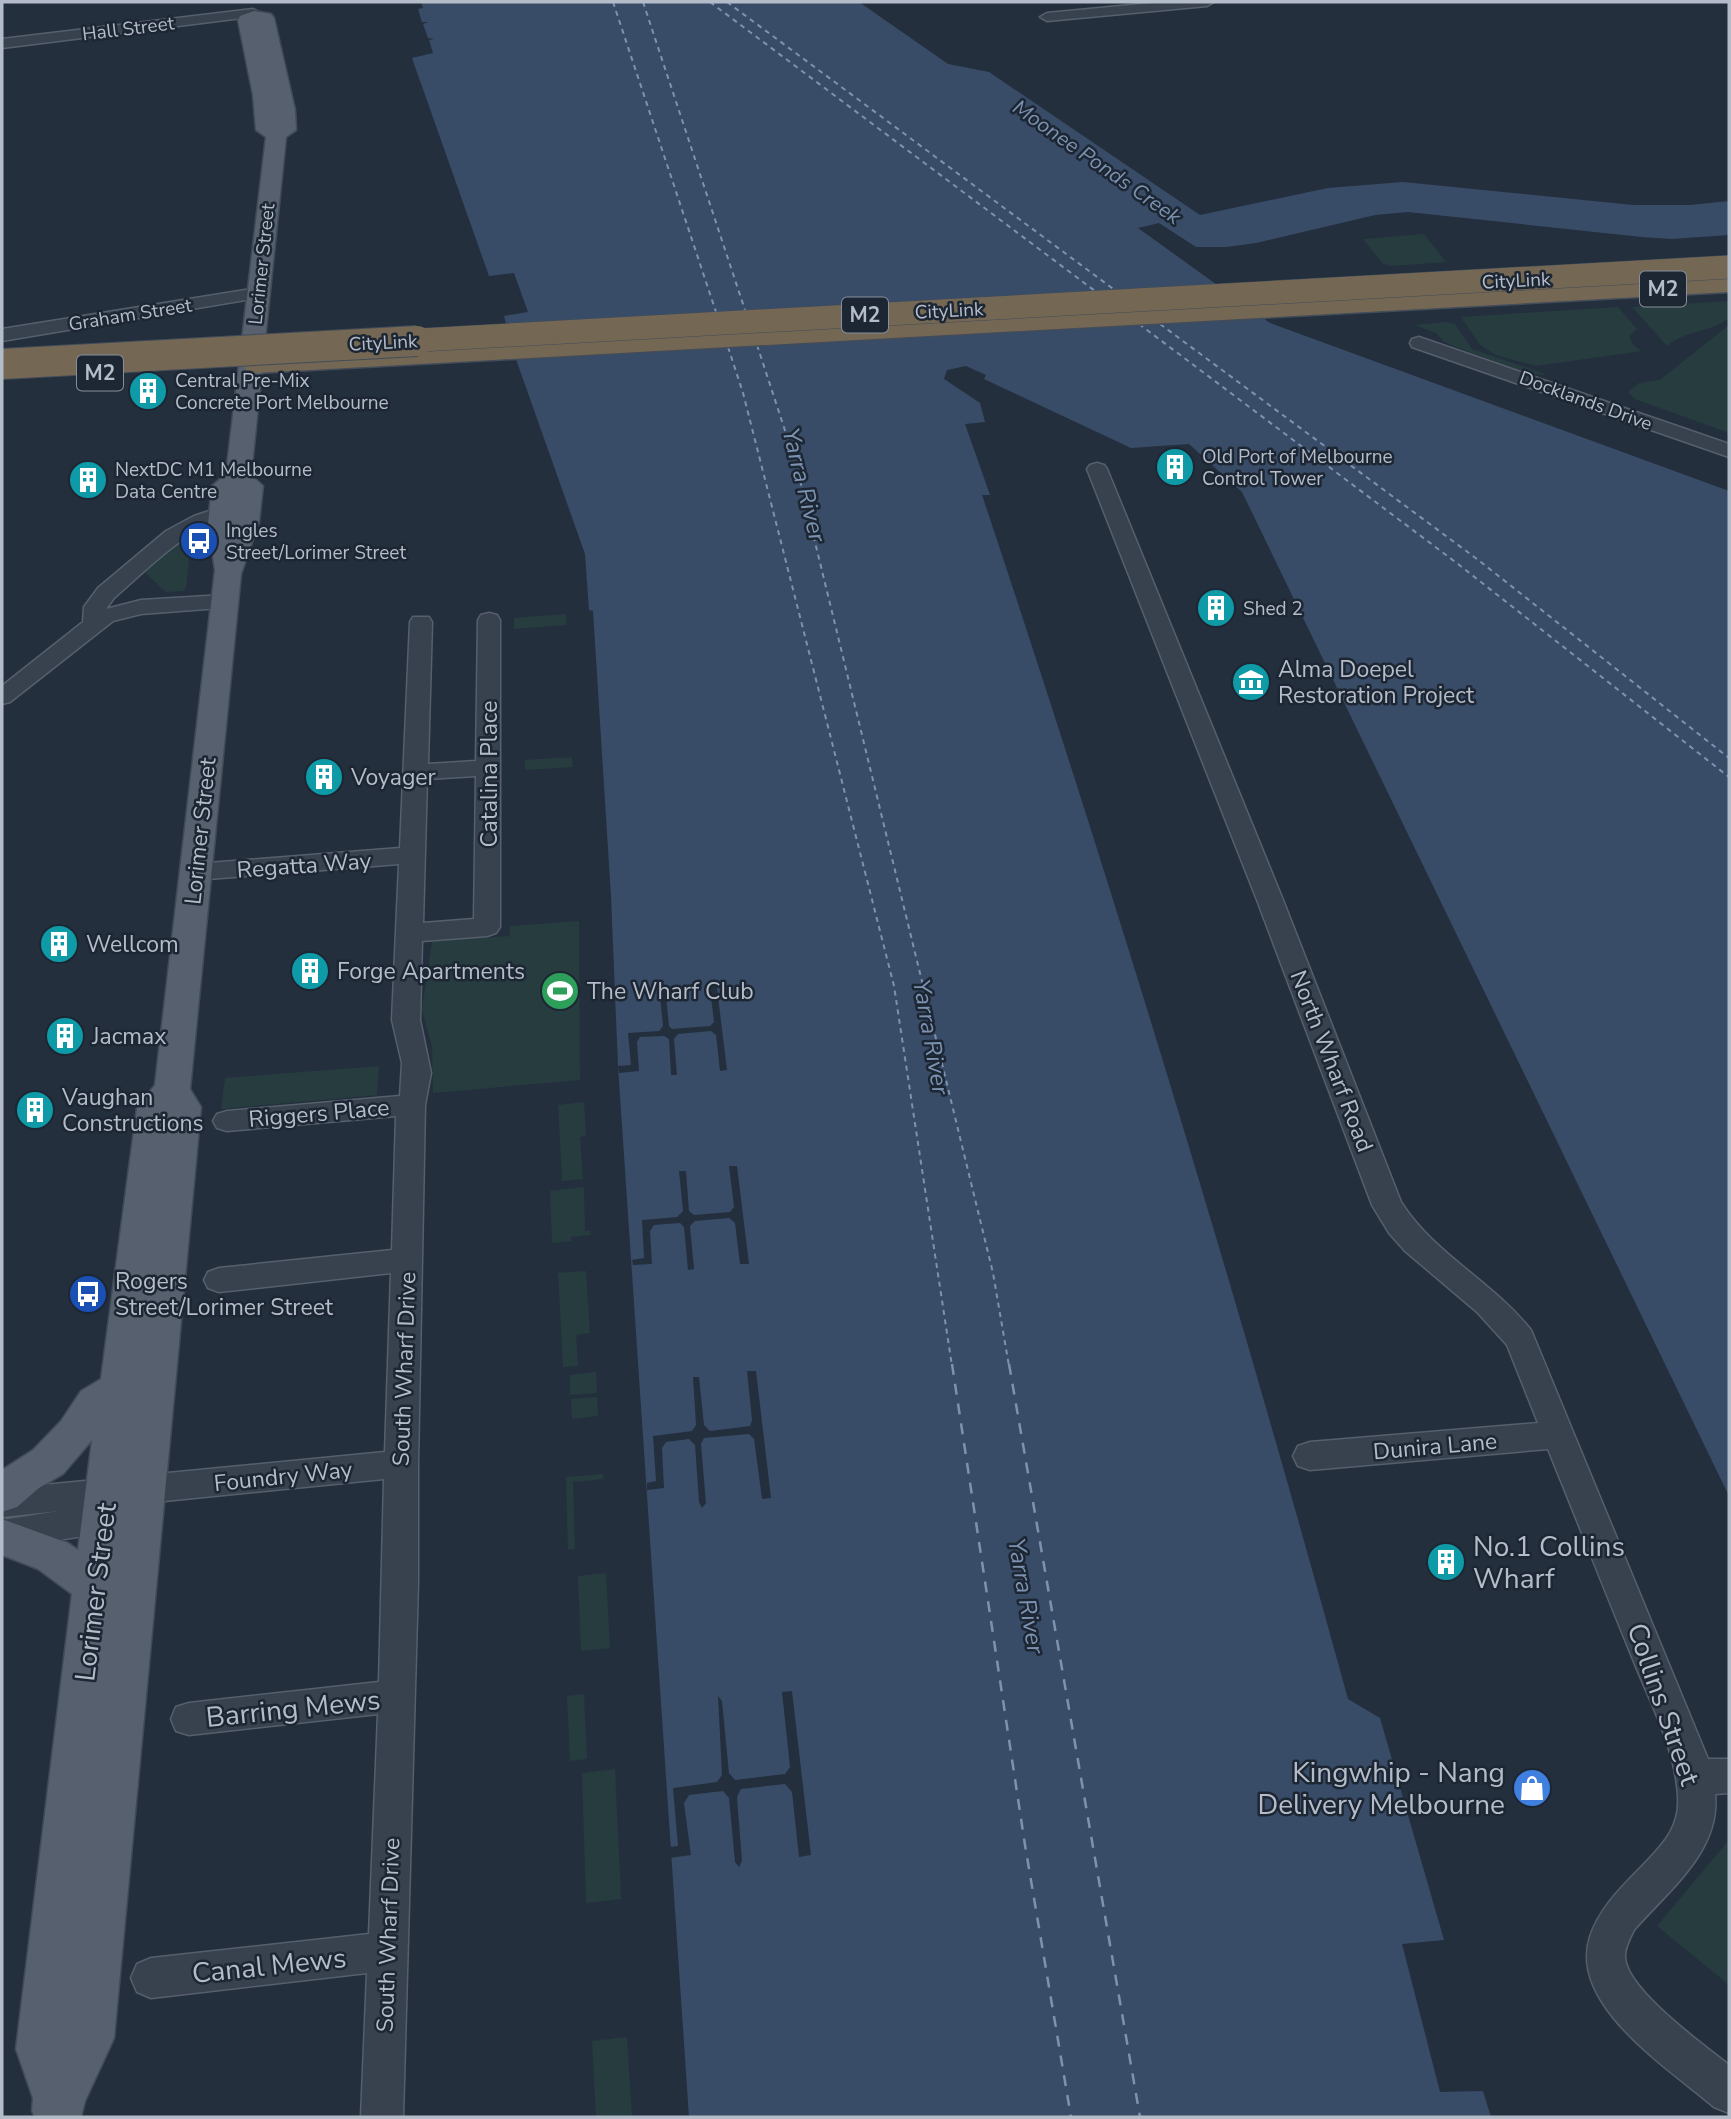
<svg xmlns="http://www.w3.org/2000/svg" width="1731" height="2119" viewBox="0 0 1731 2119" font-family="'Nunito Sans',sans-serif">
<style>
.green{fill:#263c3f}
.water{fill:#394c67}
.pier{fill:#242f3e}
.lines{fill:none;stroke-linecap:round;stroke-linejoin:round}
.ferry-far1{stroke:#7c92b1;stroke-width:2;stroke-dasharray:5 4.5;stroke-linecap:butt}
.ferry{stroke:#7c92b1;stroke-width:2.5;stroke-dasharray:11 9;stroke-linecap:butt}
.minor-casing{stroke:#565f6c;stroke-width:3}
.major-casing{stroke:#414a57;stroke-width:3}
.highway-casing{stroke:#434c59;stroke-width:3}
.minor{fill:#38414e;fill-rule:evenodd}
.major{fill:#56606e;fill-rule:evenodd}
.highway{fill:#746855;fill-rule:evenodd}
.highway-bridge-far1-casing{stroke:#434c59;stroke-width:24;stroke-linecap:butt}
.highway-bridge-casing{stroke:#434c59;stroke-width:32;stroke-linecap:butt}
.highway-bridge-far1{stroke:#746855;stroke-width:23}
.highway-bridge{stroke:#746855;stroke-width:30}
.labels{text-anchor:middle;stroke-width:5;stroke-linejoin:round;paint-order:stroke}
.far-street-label{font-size:19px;fill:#b4bcc9;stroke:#1d2633}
.far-poi-label{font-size:19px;fill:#b4bcc9;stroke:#1d2633;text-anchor:start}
.far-water-label{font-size:21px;font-style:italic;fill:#7c92b1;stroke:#1d2633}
.shield{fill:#1d2633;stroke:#878f9c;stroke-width:2}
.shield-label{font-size:21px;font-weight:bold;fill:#b4bcc9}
.poi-label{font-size:23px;fill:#b4bcc9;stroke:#1d2633;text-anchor:start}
.street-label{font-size:23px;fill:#b4bcc9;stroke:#1d2633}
.water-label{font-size:24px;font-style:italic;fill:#7c92b1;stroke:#1d2633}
.near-poi-label{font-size:28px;fill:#b4bcc9;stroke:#1d2633;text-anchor:start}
.near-street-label{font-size:28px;fill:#b4bcc9;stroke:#1d2633}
</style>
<rect width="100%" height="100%" fill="#242f3e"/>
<path class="green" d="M1424,234L1446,262L1391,266L1382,263L1363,239Z
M1729,301V318C1710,333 1685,330 1667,346L1632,307Z
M1618,307L1637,329L1629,336L1634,346L1642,351L1536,366L1496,355L1480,345L1461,317Z
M1445,322L1455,324L1472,349L1548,375L1532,374L1471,353L1444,342L1436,333L1415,325Z
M1729,325V433L1635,399L1628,392L1639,383L1660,380Z
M192,532L186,587L184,591L166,592L144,572Z
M566,614L567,625L514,629V618Z
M572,757L573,767L525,770V760Z
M579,921L580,1080L433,1093L432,1047L422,1010L432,941L510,936V926Z
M379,1066L377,1095L221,1109L225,1078Z
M584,1102L586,1136L580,1137L583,1179L562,1181L558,1105Z
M584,1187L585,1231H591L590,1235L571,1237V1241L552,1243L550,1191Z
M586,1271L590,1333L576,1335L578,1366L563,1367L558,1273Z
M596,1372L597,1393L570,1395V1375Z
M597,1397L598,1416L572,1419L571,1399Z
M603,1474V1479L573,1482L575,1549L568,1550L566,1477Z
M606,1573L610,1648L581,1651L578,1576Z
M584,1694L587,1759L570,1761L567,1696Z
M615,1769L621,1899L586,1903L582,1773Z
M1729,1840V1985L1657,1926Z
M627,2037L632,2117H596L592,2041Z"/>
<path class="water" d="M421,2H859L948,64L989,72L1200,215L1328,188L1403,182L1633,205H1690L1729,201V235L1671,239L1642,237L1408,212L1375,215L1256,243L1226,247H1196L1159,223L1138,228L1270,323L1729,491V1496L1242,492L1189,444L1131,448L984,379L986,375L966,366L947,370L944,379L980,403L985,422L965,424L990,495H982C1115,893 1237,1295 1348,1699L1380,1718L1444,1940L1402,1944L1440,2092L1483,2091L1491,2117H689L618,1066L611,896L593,611L589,610L585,554L517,362L504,316L528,312L514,273L489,276L412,58L433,53L429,40L434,39L428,38L423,24L428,22H422L418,9L423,8Z"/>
<path class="pier" d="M716,980L727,1070L720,1071L716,1035L711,1031L678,1034L674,1039L677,1075H671L669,1039L664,1036L640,1037L637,1042L639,1071L619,1073L618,1066L631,1065L628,1033L659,1031L663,1026L659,986L665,985L669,1026L672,1029L710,1026L714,1022L709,981Z
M729,1166H737L749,1264H740L735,1223L729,1218L695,1221L690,1226L694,1269L688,1270L684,1227L680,1223L654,1225L650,1231L652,1264L633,1265L632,1260L644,1258L642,1220L677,1217L683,1211L679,1171H686L689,1211L694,1215L730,1212L734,1207Z
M747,1371H756L771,1498L762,1499L754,1439L749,1434L704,1438L701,1444L706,1503L702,1508L699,1502L695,1445L689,1439L666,1442L662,1448L664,1488L647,1490V1483L656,1481L653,1436L692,1431L696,1425L693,1377H699L704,1425L710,1431L750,1426L752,1420Z
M792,1691L811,1855L799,1857L792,1792L785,1784L741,1789L737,1797L742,1861L739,1867L735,1862L729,1798L723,1791L689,1795L684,1803L691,1855L670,1858L669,1847L678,1846L673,1788L717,1782L722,1775L718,1696L722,1701L729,1773L735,1780L785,1774L790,1767L782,1692Z"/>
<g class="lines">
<path class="ferry-far1" d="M613,2L716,312
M643,2L745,310
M710,2L1095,291
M727,2L1116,291
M1139,324L1458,564L1729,777
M1160,324L1477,559L1729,758
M757,345L796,464L993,1273L1009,1366
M728,347L743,393L894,986L952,1366"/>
<path class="ferry" d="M952,1364L1025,1845L1071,2117
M1009,1364L1140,2117"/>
<defs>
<path id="minor" d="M1163,2H1214L1207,6L1047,21L1040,17L1047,13Z
M253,9L260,13L258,16L2,48V39Z
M257,288L263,289L266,293L263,297L2,341V329Z
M1419,337L1729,444V457L1412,347L1410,343L1412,339Z
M1097,463L1104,465L1107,469L1283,900L1401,1202C1434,1254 1493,1282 1531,1330L1708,1759H1729V1793L1715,1794C1721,1851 1668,1891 1634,1930C1630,1938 1625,1947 1625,1956C1624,1988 1705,2046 1729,2065V2113L1714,2107C1670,2069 1568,2005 1590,1937C1600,1906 1625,1884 1647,1861C1665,1842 1680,1825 1678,1797C1676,1751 1651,1704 1634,1662C1605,1591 1577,1520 1548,1449L1310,1470L1298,1466L1293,1456L1298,1446L1310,1442L1538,1423L1507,1345L1477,1312L1405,1251L1389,1233L1372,1205L1257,900L1087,469L1090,465Z
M221,507L228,509L232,513C226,521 216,521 207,525C172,543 143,573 114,598L106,609L141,600L224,595L232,597L235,602L232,607L141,614L113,621L10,702L2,704V686L83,622L84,607L98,588L166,531L194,516Z
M489,613L497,615L500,620V927L496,933L487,936L422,941L420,1020L431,1073L425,1105L418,1464V1582L403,2117H361L367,1973L151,1998L137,1992L131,1978L137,1964L151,1958L369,1934L378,1714L189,1735L176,1731L171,1719L176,1707L189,1703L379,1682L384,1479L125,1505L131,1507L136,1517L131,1527L119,1531L2,1548V1520L59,1511L2,1517V1489L385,1452L391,1273L219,1292L208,1288L204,1280L208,1272L219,1268L392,1250L396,1116L227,1131L217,1128L213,1121L217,1114L227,1111L400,1096L402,1063L392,1020L399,864L195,880L186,878L182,872L186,866L195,864L400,848L410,622L413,617H429L432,622L428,764L476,761L478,620L481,615ZM476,776L474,919L423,923L427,779Z"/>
<path id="major" d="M254,11L271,14L274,18L295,110L296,130L286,137L251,475L263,486L259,522L241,574L190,1089L201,1107L114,2038L85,2101L81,2117H35L32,2111L33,2098L16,2049L72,1594L38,1569L2,1555V1519L68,1543L78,1550L92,1440L63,1474L39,1488L17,1507L2,1512V1470L33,1450L61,1421L81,1391L101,1379L137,1108L155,1085L215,570L208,524L212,486L226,474L266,137L256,130L253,95L238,20L240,16Z"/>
<path id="highway" d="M1729,278V292L256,373L247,371L243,365L247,359L256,357Z"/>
</defs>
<use href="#minor" class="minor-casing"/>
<use href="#major" class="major-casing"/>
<use href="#highway" class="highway-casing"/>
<use href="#minor" class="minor"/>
<use href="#major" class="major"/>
<use href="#highway" class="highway"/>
<defs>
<path id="highway-bridge-far1" d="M385,342L1729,267"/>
<path id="highway-bridge" d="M2,364L417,341"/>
</defs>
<use href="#highway-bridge-far1" class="highway-bridge-far1-casing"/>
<use href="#highway-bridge" class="highway-bridge-casing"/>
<use href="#highway-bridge-far1" class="highway-bridge-far1"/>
<use href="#highway-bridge" class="highway-bridge"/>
</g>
<defs>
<symbol id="building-disc" viewBox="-11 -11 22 22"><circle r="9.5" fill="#0f9aa8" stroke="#1d2633"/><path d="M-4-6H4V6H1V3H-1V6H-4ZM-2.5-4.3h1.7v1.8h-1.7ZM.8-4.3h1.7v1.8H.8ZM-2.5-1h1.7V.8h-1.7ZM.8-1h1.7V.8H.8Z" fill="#fff"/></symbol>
<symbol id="bus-disc" viewBox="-11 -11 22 22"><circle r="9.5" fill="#1a4fb4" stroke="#1d2633"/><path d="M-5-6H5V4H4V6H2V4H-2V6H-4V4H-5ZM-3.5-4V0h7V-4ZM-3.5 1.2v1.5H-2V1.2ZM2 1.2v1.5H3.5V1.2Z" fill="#fff"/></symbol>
<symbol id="museum-disc" viewBox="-11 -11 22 22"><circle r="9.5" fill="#0f9aa8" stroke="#1d2633"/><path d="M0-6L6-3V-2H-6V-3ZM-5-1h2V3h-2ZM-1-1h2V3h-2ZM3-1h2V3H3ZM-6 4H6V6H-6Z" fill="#fff"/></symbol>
<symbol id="stadium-disc" viewBox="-11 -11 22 22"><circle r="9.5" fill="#2e9e5b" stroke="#1d2633"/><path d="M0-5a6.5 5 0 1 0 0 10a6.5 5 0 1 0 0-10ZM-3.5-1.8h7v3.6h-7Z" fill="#fff"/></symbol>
<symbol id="shop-disc" viewBox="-11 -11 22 22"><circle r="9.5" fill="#3f7fe0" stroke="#1d2633"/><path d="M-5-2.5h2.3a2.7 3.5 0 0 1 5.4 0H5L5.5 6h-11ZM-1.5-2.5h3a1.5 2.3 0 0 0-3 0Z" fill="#fff"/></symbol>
</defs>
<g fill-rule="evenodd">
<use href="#building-disc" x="126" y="369" width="44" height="44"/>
<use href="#building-disc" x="1153" y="445" width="44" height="44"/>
<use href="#building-disc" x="66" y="458" width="44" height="44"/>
<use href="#bus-disc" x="177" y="519" width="44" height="44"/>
<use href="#building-disc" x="1194" y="586" width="44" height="44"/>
<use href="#museum-disc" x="1229" y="660" width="44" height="44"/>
<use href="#building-disc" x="302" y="755" width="44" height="44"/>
<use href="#building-disc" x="37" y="922" width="44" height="44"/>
<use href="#building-disc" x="288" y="949" width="44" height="44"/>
<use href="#stadium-disc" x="538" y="969" width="44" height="44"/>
<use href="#building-disc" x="43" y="1014" width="44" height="44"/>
<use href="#building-disc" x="13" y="1088" width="44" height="44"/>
<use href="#bus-disc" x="66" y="1272" width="44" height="44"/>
<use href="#building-disc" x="1424" y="1540" width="44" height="44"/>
<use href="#shop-disc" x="1510" y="1766" width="44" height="44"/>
</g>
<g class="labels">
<g class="far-street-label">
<text transform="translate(128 28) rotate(-7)" y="7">Hall Street</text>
<text transform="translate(261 264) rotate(-84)" y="7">Lorimer Street</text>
<text transform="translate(1516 280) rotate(-3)" y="7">CityLink</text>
<text transform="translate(949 310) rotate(-3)" y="7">CityLink</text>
<text transform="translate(130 314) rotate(-9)" y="7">Graham Street</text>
<text transform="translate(383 342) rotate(-3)" y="7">CityLink</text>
<text transform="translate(1586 400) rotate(20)" y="7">Docklands Drive</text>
</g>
<g class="far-poi-label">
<text x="175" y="387">Central Pre-Mix<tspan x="175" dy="22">Concrete Port Melbourne</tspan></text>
<text x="1202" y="463">Old Port of Melbourne<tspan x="1202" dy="22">Control Tower</tspan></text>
<text x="115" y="476">NextDC M1 Melbourne<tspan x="115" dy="22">Data Centre</tspan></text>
<text x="226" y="537">Ingles<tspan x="226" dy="22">Street/Lorimer Street</tspan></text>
<text x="1243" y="615">Shed 2</text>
</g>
<g class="far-water-label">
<text transform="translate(1097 162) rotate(35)" y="7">Moonee Ponds Creek</text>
</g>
<g class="shield">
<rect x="1640" y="271.5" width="46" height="35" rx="5"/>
<rect x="842" y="297.5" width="46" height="35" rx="5"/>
<rect x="77" y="355.5" width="46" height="35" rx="5"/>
</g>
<g class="shield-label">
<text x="1663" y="296">M2</text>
<text x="865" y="322">M2</text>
<text x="100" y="380">M2</text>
</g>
<g class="poi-label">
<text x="1278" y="677">Alma Doepel<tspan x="1278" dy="26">Restoration Project</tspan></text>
<text x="351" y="785">Voyager</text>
<text x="86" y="952">Wellcom</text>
<text x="337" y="979">Forge Apartments</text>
<text x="587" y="999">The Wharf Club</text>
<text x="92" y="1044">Jacmax</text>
<text x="62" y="1105">Vaughan<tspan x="62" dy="26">Constructions</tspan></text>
<text x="115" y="1289">Rogers<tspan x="115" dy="26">Street/Lorimer Street</tspan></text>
</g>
<g class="street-label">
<text transform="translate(489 774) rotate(-90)" y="8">Catalina Place</text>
<text transform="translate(200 831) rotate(-84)" y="8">Lorimer Street</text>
<text transform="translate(304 865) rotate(-4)" y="8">Regatta Way</text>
<text transform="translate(1332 1061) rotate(69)" y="8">North Wharf Road</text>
<text transform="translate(319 1113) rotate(-5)" y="8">Riggers Place</text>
<text transform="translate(404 1369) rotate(-88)" y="8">South Wharf Drive</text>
<text transform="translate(1435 1446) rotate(-5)" y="8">Dunira Lane</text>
<text transform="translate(283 1476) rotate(-6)" y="8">Foundry Way</text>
<text transform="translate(388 1935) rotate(-88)" y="8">South Wharf Drive</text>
</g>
<g class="water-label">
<text transform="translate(804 485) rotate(76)" y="8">Yarra River</text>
<text transform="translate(931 1037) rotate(80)" y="8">Yarra River</text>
<text transform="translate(1026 1596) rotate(80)" y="8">Yarra River</text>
</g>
<g class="near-poi-label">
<text x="1473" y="1556">No.1 Collins<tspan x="1473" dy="32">Wharf</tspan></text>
<text x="1505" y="1782" text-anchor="end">Kingwhip - Nang<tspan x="1505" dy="32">Delivery Melbourne</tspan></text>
</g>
<g class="near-street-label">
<text transform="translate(95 1592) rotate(-83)" y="10">Lorimer Street</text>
<text transform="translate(1664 1704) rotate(71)" y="10">Collins Street</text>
<text transform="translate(293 1708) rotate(-6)" y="10">Barring Mews</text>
<text transform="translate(269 1965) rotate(-6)" y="10">Canal Mews</text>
</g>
</g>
<rect width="1731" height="2119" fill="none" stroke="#b4bcc9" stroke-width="7"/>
</svg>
